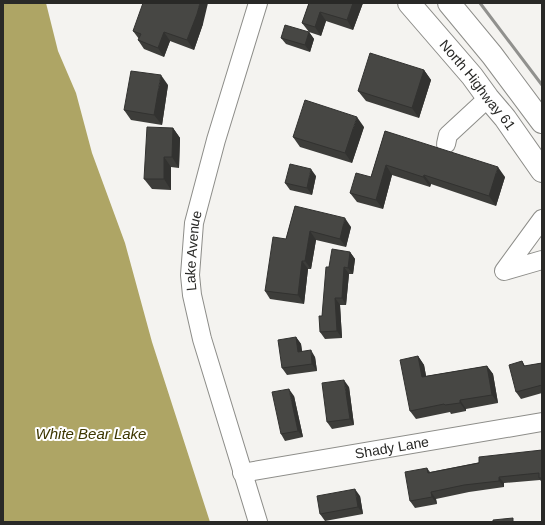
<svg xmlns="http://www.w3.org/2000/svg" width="545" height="525" viewBox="0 0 545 525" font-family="Arial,sans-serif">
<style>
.water{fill:#aea565}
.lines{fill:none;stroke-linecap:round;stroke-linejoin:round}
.minor-casing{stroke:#8d8d89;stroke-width:20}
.major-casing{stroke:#8d8d89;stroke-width:24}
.minor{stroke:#fff;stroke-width:18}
.major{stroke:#fff;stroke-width:22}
.rail{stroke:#91918e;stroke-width:3}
.wall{fill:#3d3d3a}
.shaded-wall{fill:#323230}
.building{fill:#474744;stroke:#323230}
.labels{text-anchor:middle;stroke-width:4;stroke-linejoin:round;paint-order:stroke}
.street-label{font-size:14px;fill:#292927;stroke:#fff}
.water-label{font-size:15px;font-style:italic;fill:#3d3600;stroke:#fff}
</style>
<rect width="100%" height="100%" fill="#f4f3f0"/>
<path class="water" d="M3,3H46L58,51L76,93L92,153L125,243L152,342L210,522H3Z"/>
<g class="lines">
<defs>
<g id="minor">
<path d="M446,144L448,135L488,98"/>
<path d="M542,219L504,271L542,260"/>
<path id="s1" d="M242,473L542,422"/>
<path id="s2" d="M258,522L202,339L192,295L190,275L194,223L216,140L258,3"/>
</g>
<g id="major">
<path id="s3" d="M409,3L472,76L488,98L505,118L542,171"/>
<path d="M449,3L492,55L542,122"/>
</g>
</defs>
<use href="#minor" class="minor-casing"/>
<use href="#major" class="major-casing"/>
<use href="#minor" class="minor"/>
<use href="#major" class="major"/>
<path class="rail" d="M480,3L542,85"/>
</g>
<path class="wall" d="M309,3H363L353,30L326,21L321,36L309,32L314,39L310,52L286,44L281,38L309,32L302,23Z
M203,24L194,50L170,41L164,57L144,49L138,40L139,39L133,31Z
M424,70L431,80L419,118L366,101L358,91Z
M168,85L162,125L131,120L124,110Z
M364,127L352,163L300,147L293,137Z
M173,128L180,138L179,168L171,167V190L152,189L144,179Z
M385,131L505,177L496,206L431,184L430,187L392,175L383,209L357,202L350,193L371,177Z
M316,176L312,195L290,190L285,183Z
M295,206L351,227L346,247L316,240L311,269H308L304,304L270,299L265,291L286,239Z
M350,252L355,259L353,274H349L346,305H340L342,338L325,339L320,332L329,267Z
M296,337L301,344L302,351L315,357L317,371L287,375L282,368Z
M418,356L424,365L426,376L487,366L493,374L498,403L466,409V411L451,414L450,412L416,419L410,411Z
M522,361L525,366L542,363V393L521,399L516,392Z
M349,387L354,425L332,429L327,422Z
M294,396L303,437L285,441L281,434Z
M542,450V482L540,480L504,483V487L469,492L436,499L437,504L415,508L410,501L427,468L430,472Z
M360,496L363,514L325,521L320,514Z"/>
<path class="shaded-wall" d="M200,3H208L203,24L194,50L187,40Z
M353,3H363L353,30L347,20Z
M320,12L326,21L321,36L315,27Z
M164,32L170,41L164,57L158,48Z
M309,32L314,39L310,52L305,45Z
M424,70L431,80L419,118L412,108Z
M161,75L168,85L162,125L154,115Z
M357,117L364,127L352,163L345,153Z
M173,128L180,138L179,168L172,157Z
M164,157L171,167V190L164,179Z
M386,165L392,175L383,209L376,200Z
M498,167L505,177L496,206L489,196Z
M311,169L316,176L312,195L307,188Z
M424,175L431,184L430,187L423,177Z
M345,218L351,227L346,247L340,239Z
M310,231L316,240L311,269L305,261Z
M350,252L355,259L353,274L348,268Z
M302,261L308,269L304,304L298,295Z
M344,267L349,274L346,305L342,298Z
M335,298L340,305L342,338L337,331Z
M296,337L301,344L303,359L298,352Z
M311,350L315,357L317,371L312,364Z
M418,356L424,365L428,386L422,377Z
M487,366L493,374L498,403L492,395Z
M344,380L349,387L354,425L350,419Z
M289,389L294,396L303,437L298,431Z
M460,400L466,409V411L460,403Z
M499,477L504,483V487L499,481Z
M355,489L360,496L363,514L358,507Z
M431,492L436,499L437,504L432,497Z"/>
<path class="building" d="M143,3H200L197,14L187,40L164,32L158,48L138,40L141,34L133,31Z
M309,3H353L347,20L320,12L315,27L302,23Z
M285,25L309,32L305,45L281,38Z
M370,53L424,70L412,108L358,91Z
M131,71L161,75L154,115L124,110Z
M305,100L357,117L345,153L293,137Z
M147,127L173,128L172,157H164V179H144Z
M385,131L498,167L489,196L424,175L423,177L386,165L376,200L350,193L356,173L371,177Z
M290,164L311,169L307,188L285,183Z
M295,206L345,218L340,239L310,231L305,261H302L298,295L265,291L273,237L286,239Z
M332,249L350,252L348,268L344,267L342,298H335L337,331L320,332L319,316H322L326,267H329Z
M296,337L298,352L311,350L312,364L282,368L278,340Z
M418,356L422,377L487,366L492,395L460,400V403L445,405L444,404L410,411L400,360Z
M522,361L524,366L542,363V385L516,392L509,365Z
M344,380L350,419L327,422L322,383Z
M289,389L298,431L281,434L272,392Z
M542,450V478H539V473L499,477V481L464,485L431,492L432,497L410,501L405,472L427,468L428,473L479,463V457Z
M355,489L358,507L320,514L317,496Z
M513,518V522H493V520Z"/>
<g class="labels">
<g class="street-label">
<text dy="5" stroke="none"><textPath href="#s3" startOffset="107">North Highway 61</textPath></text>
<text dy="5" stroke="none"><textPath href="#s2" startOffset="281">Lake Avenue</textPath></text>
<text dy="5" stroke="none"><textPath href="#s1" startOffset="152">Shady Lane</textPath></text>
</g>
<g class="water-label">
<text x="91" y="439">White Bear Lake</text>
</g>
</g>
<rect width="545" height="525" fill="none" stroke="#292927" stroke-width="8"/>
</svg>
